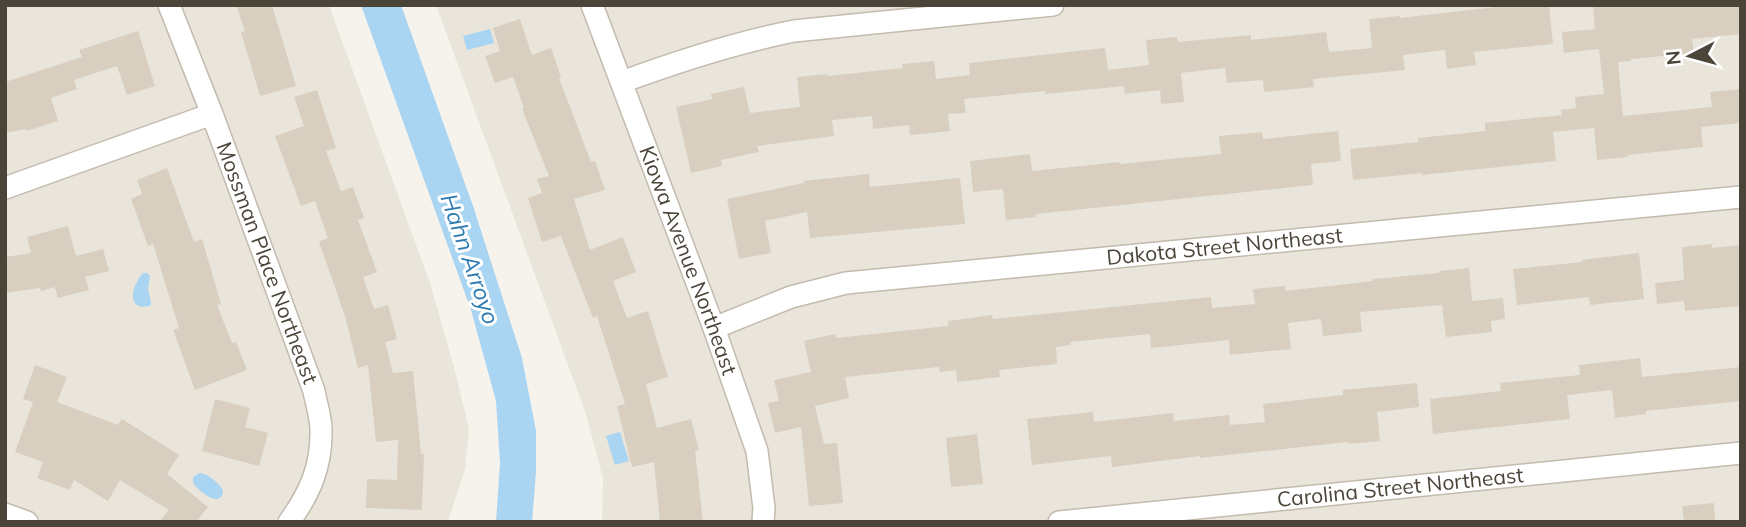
<svg xmlns="http://www.w3.org/2000/svg" width="1746" height="527" viewBox="0 0 1746 527" font-family="Mulish,sans-serif">
<style>
.residential{fill:#eae5da}
.water{fill:#a9d4f2}
.building{fill:#d8cfc1}
.lines{fill:none;stroke-linecap:round;stroke-linejoin:round}
.street-casing{stroke:#c2bbae;stroke-width:24}
.street{stroke:#fff;stroke-width:21}
.labels{text-anchor:middle;stroke-width:6;stroke-linejoin:round;paint-order:stroke}
.street-label{font-size:21px;fill:#4b4439;stroke:#fff}
.water-label{font-size:23px;font-style:italic;fill:#2e7ab2;stroke:#fff}
</style>
<rect width="100%" height="100%" fill="#f6f3ec"/>
<path class="residential" d="M5,5H329L431,286L454,367L469,429L465,469L448,522H5Z
M436,5H1741V522H602L603,479L586,414Z"/>
<path class="water" d="M361,5H401L473,206L522,358L536,431V472L532,522H496L500,463L496,401L471,310Z
M490,29L494,43L467,50L463,36Z
M143,273H147L150,276L148,289L151,302L150,306C125,311 132,285 143,273Z
M620,432L629,461L615,465L606,436Z
M199,473C207,473 219,483 223,490L222,496C220,497 219,499 217,499C211,500 195,488 193,482C192,477 195,476 199,473Z"/>
<path class="building" d="M236,5H272L296,86L260,96L241,32L245,31Z
M1514,5H1549L1553,44L1474,52L1476,65L1447,69L1445,50L1403,55L1405,70L1313,79L1314,87L1264,92L1263,80L1227,83L1225,68L1181,73L1184,102L1161,104L1160,90L1125,94L1124,86L1046,94L1045,91L964,99L966,113L948,114L950,131L910,135L909,125L873,129L872,116L832,120L834,136L757,146L759,152L721,160L722,166L691,173L676,107L712,99L711,94L744,87L750,113L800,107L797,77L827,74L828,76L903,68L902,64L934,61L936,79L970,75L969,63L1105,48L1108,70L1149,65L1146,40L1177,37L1178,42L1251,35V40L1326,32L1329,52L1372,48L1369,19L1400,16V18Z
M1593,5H1741V34L1692,39L1694,53L1631,59V61L1618,62L1623,116L1712,107L1710,92L1741,89V123L1701,127L1703,147L1627,155L1628,157L1597,160L1594,128L1553,132L1556,161L1422,175V173L1353,180L1350,149L1418,142V138L1485,131V123L1562,115L1561,110L1576,108L1575,97L1604,94L1599,49L1564,53L1562,32L1595,29Z
M520,19L532,55L551,48L561,77L559,78L591,162L595,161L605,190L574,199L590,250L623,237L636,272L613,281L627,318L648,311L668,377L646,384L657,428L691,419L699,450L695,451L703,522H660L654,462L632,467L617,406L625,404L597,316L593,318L561,236L542,242L528,198L542,193L537,179L549,176L522,109L524,108L513,77L495,83L485,56L500,51L493,28Z
M138,31L155,86L127,95L117,66L74,80L77,89L51,98L58,121L27,131V129L5,133V82L82,57L79,50Z
M317,90L336,148L326,151L341,191L353,187L364,218L358,220L377,272L363,277L374,309L388,305L397,339L385,342L393,373L413,371L421,454H424L422,510L366,508L367,479L397,480L398,440L376,442L368,365L358,368L345,316L319,242L328,238L315,201L301,206L275,136L304,126L294,97Z
M1338,131L1341,161L1311,164L1313,185L1036,214V217L1006,220L1003,189L973,192L970,161L1030,154L1032,171L1120,162V164L1221,154L1219,136L1262,132L1263,139Z
M167,168L194,242L202,239L221,304L217,305L232,343L236,342L247,370L195,390L173,330L179,328L153,244L148,246L131,199L142,194L137,180Z
M869,174L870,187L960,178L965,224L810,238L807,212L765,221L771,253L739,259L727,199L804,183V181Z
M68,226L76,256L103,249L109,271L85,277L89,290L58,298L55,287L41,291L40,288L5,293V257L31,253L27,237Z
M1712,244V248L1741,245V306L1685,311L1684,301L1657,304L1655,283L1684,280L1682,247Z
M1639,253L1644,299L1590,305L1589,297L1517,305L1513,269L1582,262V260Z
M1469,268L1472,301L1503,298L1505,319L1491,321L1492,332L1446,337L1442,305L1360,312L1362,332L1323,336L1321,319L1288,323L1291,349L1230,355L1229,340L1151,348L1150,334L1070,342L1071,345L1056,347L1057,364L999,370L1000,377L957,382L956,370L940,372L939,367L845,377L849,398L815,406L824,444L837,443L843,503L809,506L801,427L775,433L768,403L779,401L774,380L811,372L804,341L835,334L836,338L948,326V321L992,315L993,319L1211,297L1212,308L1255,304L1253,289L1285,286V291L1373,281V279L1439,273V271Z
M1640,358L1642,377L1741,367V401L1646,411V414L1615,418L1612,390L1567,395L1570,419L1433,434L1430,399L1501,391L1500,383L1580,375L1579,365Z
M35,365L67,377L57,402L118,425L122,419L179,455L167,474L208,507L196,522H159L169,510L120,480L108,501L74,480L70,490L37,478L43,462L15,452L33,402L23,399Z
M1417,383L1419,407L1377,412L1380,441L1348,444V442L1200,458V456L1112,467L1111,456L1032,465L1027,419L1093,412L1094,422L1173,413L1174,421L1229,415L1230,425L1265,422L1263,404L1343,395V390Z
M215,399L250,408L245,427L268,433L259,466L202,451Z
M977,434L983,484L951,487L946,438Z
M1714,503L1715,522H1684L1682,506Z"/>
<g class="lines">
<defs>
<g id="street">
<path id="s1" d="M169,5L212,114L314,391C316,403 321,417 321,429C322,466 310,493 289,522"/>
<path id="s2" d="M592,5L714,328L757,451L764,508L763,522"/>
<path d="M622,82C679,61 734,43 794,31L1053,5"/>
<path d="M5,188L212,114"/>
<path id="s3" d="M714,328L791,297L846,283L1741,197"/>
<path d="M5,514L27,522"/>
<path id="s4" d="M1059,522L1741,453"/>
</g>
</defs>
<use href="#street" class="street-casing"/>
<use href="#street" class="street"/>
</g>
<g class="labels">
<g class="street-label">
<text dy="7" stroke="none"><textPath href="#s3" startOffset="520">Dakota Street Northeast</textPath></text>
<text dy="7" stroke="none"><textPath href="#s2" startOffset="273">Kiowa Avenue Northeast</textPath></text>
<text dy="7" stroke="none"><textPath href="#s1" startOffset="276">Mossman Place Northeast</textPath></text>
<text dy="7" stroke="none"><textPath href="#s4" startOffset="343">Carolina Street Northeast</textPath></text>
</g>
<g class="water-label">
<text transform="translate(470 259) rotate(71)" y="8">Hahn Arroyo</text>
</g>
</g>
<rect width="1746" height="527" fill="none" stroke="#4b4439" stroke-width="14"/>
<g transform="translate(1690 56) rotate(264)" stroke="#ffffff" stroke-width="5" paint-order="stroke">
<path d="M0-5L12 26L0 18L-12 26Z" fill="#4b4439"/>
<text y="-10" font-size="19" font-weight="bold" text-anchor="middle" fill="#4b4439">N</text>
</g>
</svg>
